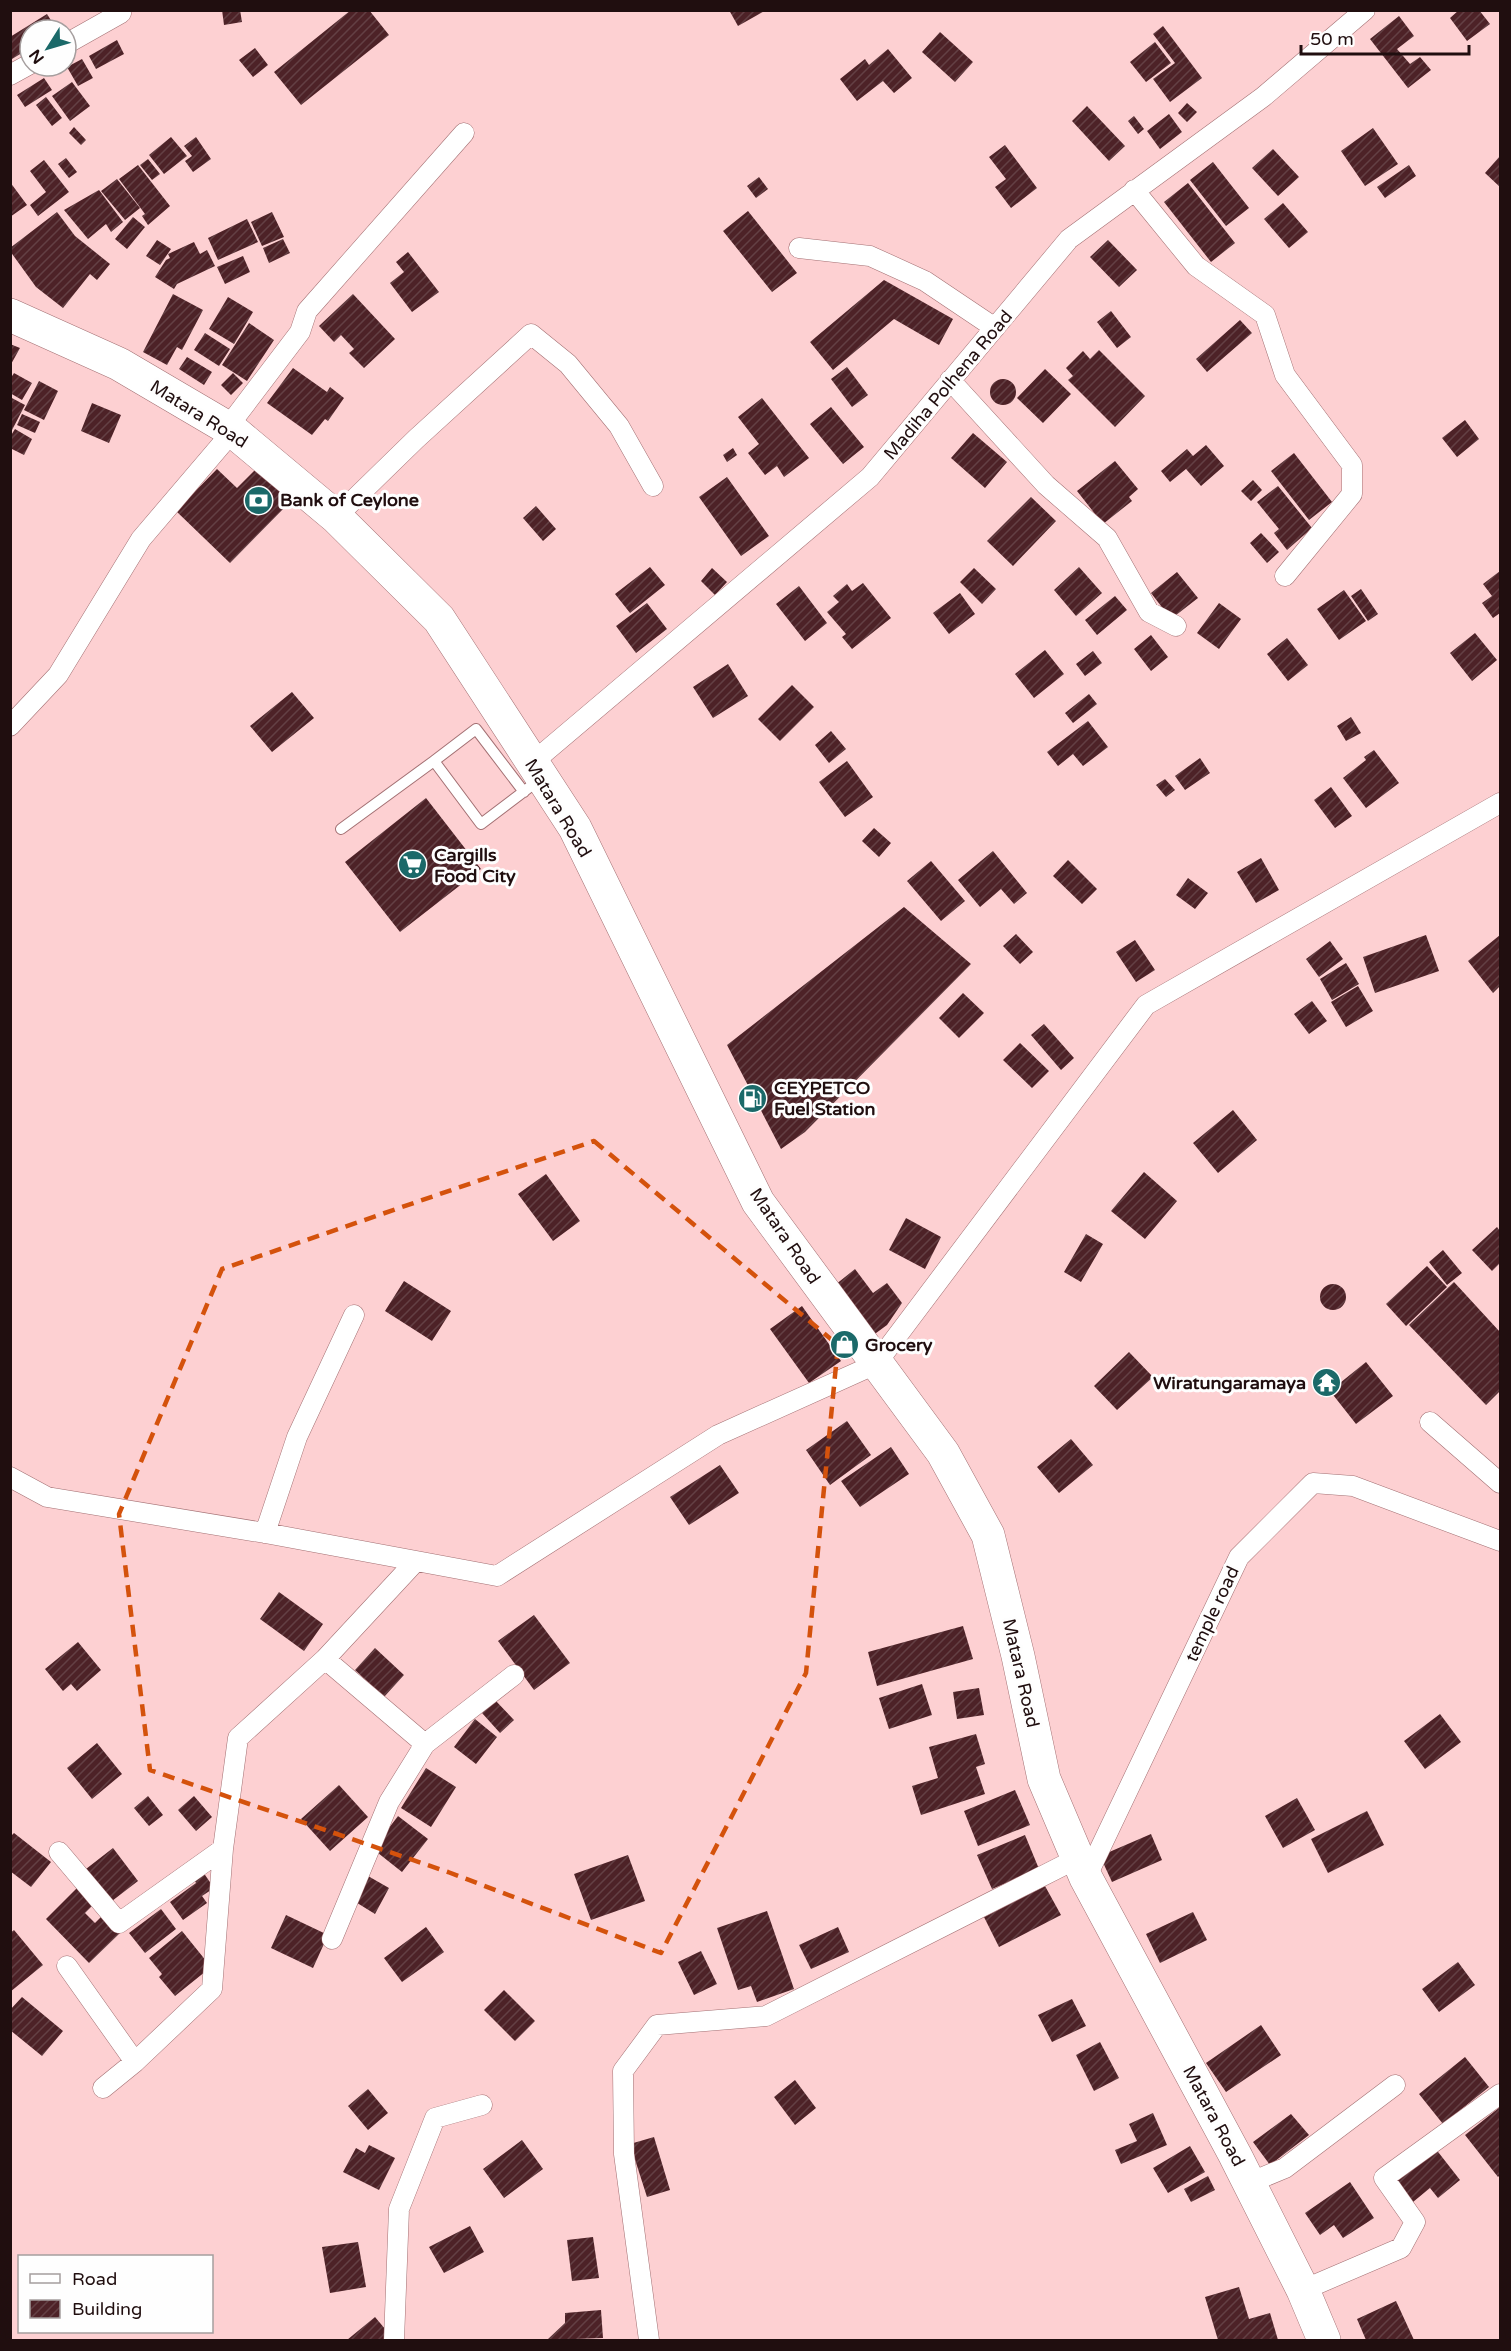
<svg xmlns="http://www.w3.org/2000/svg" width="1511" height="2351" viewBox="0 0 1511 2351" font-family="'Varela Round',sans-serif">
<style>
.building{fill:url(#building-hatch)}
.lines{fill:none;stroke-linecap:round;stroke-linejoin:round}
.lane-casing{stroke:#a37073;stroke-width:12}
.street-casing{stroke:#a37073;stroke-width:21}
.highway-casing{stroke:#a37073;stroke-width:34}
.lane{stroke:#fff;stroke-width:10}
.street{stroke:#fff;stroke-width:20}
.highway{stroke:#fff;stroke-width:33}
.marked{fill:none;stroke:#d4520c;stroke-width:4.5;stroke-dasharray:12 8;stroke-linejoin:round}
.labels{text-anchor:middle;stroke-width:6;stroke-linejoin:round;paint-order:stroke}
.street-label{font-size:18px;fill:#200e0f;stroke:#fefefe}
.poi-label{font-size:18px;font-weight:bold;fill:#200e0f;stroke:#fefefe;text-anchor:start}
</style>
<defs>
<pattern id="building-hatch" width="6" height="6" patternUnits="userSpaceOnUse" patternTransform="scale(1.5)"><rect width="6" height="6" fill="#4d2227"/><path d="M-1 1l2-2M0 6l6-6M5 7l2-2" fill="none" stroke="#634044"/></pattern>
</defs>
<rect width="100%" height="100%" fill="#fdd0d2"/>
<path class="building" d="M222,10H240L242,22L224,25Z
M351,10H369L389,35L301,105L274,72Z
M729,10H766L738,26Z
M1459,10H1479L1490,24L1467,41L1450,18Z
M47,14L57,30H30V48L12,59L10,37Z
M1399,16L1414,36L1397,49L1410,64L1420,57L1431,70L1408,88L1370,39Z
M1163,26L1202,78L1170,102L1153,79L1175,63L1153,34Z
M940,32L973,62L955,82L922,52Z
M117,40L124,54L96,69L89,56Z
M1155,42L1171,63L1146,82L1130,62Z
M255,48L268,65L253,77L239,60Z
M888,49L912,78L894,93L883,81L857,101L840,79L865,59L869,65Z
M82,59L93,78L78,86L67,67Z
M44,78L52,90L25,107L17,95Z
M72,82L90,106L70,121L52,96Z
M46,97L62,118L52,126L36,105Z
M1187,103L1197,112L1187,122L1178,113Z
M1087,106L1125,146L1109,161L1072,121Z
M1169,114L1182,132L1160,149L1147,131Z
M1134,116L1144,129L1138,134L1128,121Z
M74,127L86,140L81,145L69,133Z
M1373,128L1398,164L1365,186L1341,151Z
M171,137L187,156L164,174L149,155Z
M196,137L211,159L193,172L185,161L192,156L184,146Z
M1005,145L1037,188L1011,208L995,187L1006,179L989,157Z
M1273,149L1299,177L1278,196L1252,168Z
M1500,156V187L1485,173Z
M66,158L77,172L69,178L58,164Z
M148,159L160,174L152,180L140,165Z
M44,160L69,192L38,216L30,205L46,192L30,171Z
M1213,162L1249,208L1226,226L1190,180Z
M138,165L170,206L148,225L142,216L145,214L119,179Z
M1409,165L1416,176L1385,198L1377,187Z
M759,177L768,189L756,198L747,186Z
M117,179L140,208L125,220L101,191Z
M10,182L27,205L10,217Z
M1188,183L1235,243L1211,262L1164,202Z
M99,190L123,222L111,232L106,224L88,239L64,210Z
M1283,203L1308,232L1289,248L1264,219Z
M748,211L797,273L772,292L723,231Z
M57,212L75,236L110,264L97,280L90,274L63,308L36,287L10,251V248Z
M272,212L284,237L262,246L251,222Z
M133,217L145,227L127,249L115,239Z
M247,219L258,242L218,260L208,238Z
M283,239L290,253L269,263L263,248Z
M157,240L171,249L160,265L146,256Z
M1108,240L1137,270L1119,287L1090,257Z
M194,242L200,254L207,250L215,266L177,284L174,289L155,277L166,260L170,258L168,254Z
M408,252L439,292L412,312L390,283L404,272L396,262Z
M243,256L250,272L225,284L217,267Z
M884,280L953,319L939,345L894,319L833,370L810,342Z
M173,294L203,310L182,350L177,347L167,365L143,352Z
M353,294L395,339L364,368L349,353L354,349L341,335L334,342L319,326Z
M228,297L253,312L234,344L209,329Z
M1111,311L1131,337L1117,348L1097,322Z
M1240,320L1252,333L1207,372L1196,359Z
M249,323L274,340L247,381L222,365Z
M205,333L230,349L219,366L194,350Z
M10,344L20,348L10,366Z
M1099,350L1145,396L1115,427L1068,380L1073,376L1066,368L1083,351L1090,359Z
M187,357L212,372L204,385L179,369Z
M847,367L868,395L852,407L831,379Z
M293,368L327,392L330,387L344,398L328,421L325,419L312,435L267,403Z
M1045,369L1071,394L1043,423L1017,398Z
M14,373L32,383L22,400L10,393V379Z
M233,373L243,383L231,395L221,385Z
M990 392a13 13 0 1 1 26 0a13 13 0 1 1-26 0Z
M39,381L58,391L44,420L24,410Z
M10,397L25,405L10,434Z
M762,398L809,458L784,477L777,466L765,475L748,453L759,444L738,417Z
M92,403L121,415L109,443L81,431Z
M831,407L864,447L843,464L810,424Z
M22,414L40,422L35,433L17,425Z
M1465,420L1479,439L1457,457L1442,438Z
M15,429L32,439L24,455L10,448V437Z
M973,433L1007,462L985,488L951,458Z
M1206,445L1224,466L1201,486L1186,469L1170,482L1161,471L1187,449L1193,456Z
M733,448L737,455L727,462L723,455Z
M1294,453L1332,502L1309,520L1271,471Z
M1115,461L1138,489L1129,497L1132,501L1103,524L1077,491Z
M257,468L291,501L230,563L176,511L217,469L237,488Z
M727,477L769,536L741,556L699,497Z
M1253,480L1262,490L1251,501L1241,491Z
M1278,486L1312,528L1287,550L1274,533L1279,529L1257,502Z
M1031,497L1056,521L1013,566L987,541Z
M536,506L556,529L543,541L523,518Z
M1261,533L1279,552L1267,563L1250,543Z
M650,567L665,585L630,613L615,594Z
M1079,567L1102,593L1076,616L1054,590Z
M712,568L727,582L715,595L701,581Z
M974,568L996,589L982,604L960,582Z
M1500,571V613L1493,618L1482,603L1492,596L1483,584Z
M1177,572L1198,598L1171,619L1151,593Z
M863,583L891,618L852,649L842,637L846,634L827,612L839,602L833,596L847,584L852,591Z
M799,586L827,623L805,641L776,604Z
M1361,589L1378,614L1368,621L1351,596Z
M1344,590L1366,621L1339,640L1317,609Z
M960,593L975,614L949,634L933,613Z
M1115,596L1127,610L1097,635L1085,620Z
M647,603L667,629L636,653L616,626Z
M1219,603L1241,619L1219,649L1197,633Z
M1475,633L1497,660L1472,681L1450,653Z
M1151,635L1168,657L1151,671L1134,649Z
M1287,638L1308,665L1288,681L1267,654Z
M1045,650L1064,674L1034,698L1015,674Z
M1093,651L1102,663L1085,676L1076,664Z
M728,664L748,696L713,718L693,687Z
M792,685L814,707L780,741L758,719Z
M292,692L314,718L272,752L250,726Z
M1089,694L1097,704L1073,723L1065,713Z
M1351,717L1361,733L1346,741L1337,726Z
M1088,721L1108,747L1083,766L1073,754L1058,766L1047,752Z
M831,731L846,749L829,763L815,745Z
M1374,750L1399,783L1366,808L1343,778L1366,760L1364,757Z
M1200,758L1210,773L1185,790L1175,776Z
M847,761L873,797L845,817L819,782Z
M1165,779L1175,790L1166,797L1156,785Z
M1331,787L1352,816L1335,828L1314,800Z
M426,798L481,869L400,932L345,862Z
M874,828L891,843L879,857L862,841Z
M993,851L1027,893L1014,904L1001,889L980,907L958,880Z
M1261,858L1279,890L1256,903L1237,872Z
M1068,860L1097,889L1082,904L1053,876Z
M931,861L965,901L941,921L907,881Z
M1188,878L1208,893L1195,909L1176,895Z
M904,907L971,964L805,1132L781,1149L727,1045Z
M1016,934L1033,952L1020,964L1003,946Z
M1426,935L1439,971L1375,993L1363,957Z
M1500,935V986L1493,993L1468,961Z
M1135,940L1155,970L1136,982L1116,952Z
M1330,941L1343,959L1319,977L1306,959Z
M1346,963L1359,984L1332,1000L1320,979Z
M1358,986L1373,1011L1346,1027L1331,1002Z
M963,993L984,1013L959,1038L939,1018Z
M1312,1001L1327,1021L1309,1034L1294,1014Z
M1044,1024L1074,1058L1061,1070L1031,1035Z
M1020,1043L1049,1071L1032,1088L1003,1060Z
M1233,1110L1257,1140L1218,1173L1193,1143Z
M1144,1172L1177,1201L1145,1239L1111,1211Z
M546,1174L580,1221L553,1241L518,1194Z
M906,1218L941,1237L925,1269L889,1250Z
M1497,1227L1500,1231V1263L1492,1271L1472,1250Z
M1086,1234L1103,1244L1081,1282L1064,1272Z
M1443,1250L1462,1273L1447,1285L1429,1262Z
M1427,1266L1447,1287L1406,1326L1386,1304Z
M855,1269L873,1293L887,1283L902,1303L887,1325L872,1336L835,1285Z
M404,1281L451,1311L432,1341L385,1311Z
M1454,1282L1500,1332V1391L1486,1405L1409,1325Z
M1320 1297a13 13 0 1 1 26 0a13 13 0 1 1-26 0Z
M802,1306L841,1361L809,1383L770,1329Z
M1129,1352L1153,1377L1117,1410L1094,1386Z
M1366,1362L1393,1396L1356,1424L1330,1391Z
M847,1421L871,1455L830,1485L806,1450Z
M1071,1439L1093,1465L1059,1493L1037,1467Z
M891,1447L909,1474L860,1507L841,1481Z
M720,1465L739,1493L689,1525L670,1497Z
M279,1592L323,1624L304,1651L260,1619Z
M534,1615L570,1663L534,1690L498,1641Z
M963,1626L973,1659L877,1686L868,1652Z
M78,1642L101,1670L77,1691L71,1684L63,1691L45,1669Z
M375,1648L404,1675L384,1697L355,1670Z
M922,1684L932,1715L889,1729L879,1698Z
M979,1688L984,1715L957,1719L953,1692Z
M495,1700L514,1720L500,1733L482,1713Z
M1440,1714L1461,1742L1425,1769L1404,1741Z
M475,1719L497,1737L476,1764L454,1747Z
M976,1734L985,1764L976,1767L985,1794L921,1815L912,1786L938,1778L929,1747Z
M97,1743L122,1774L92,1799L67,1768Z
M426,1768L456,1787L431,1827L401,1808Z
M339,1785L368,1817L330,1851L301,1819Z
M1015,1790L1030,1825L978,1846L964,1811Z
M148,1796L163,1815L149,1826L134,1808Z
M194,1796L212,1817L196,1831L178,1810Z
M1297,1798L1315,1830L1283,1848L1265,1816Z
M1367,1811L1384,1845L1328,1873L1311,1839Z
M398,1816L428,1839L402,1872L373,1849Z
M14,1833L51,1862L31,1887L10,1871V1837Z
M1151,1834L1162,1860L1112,1882L1100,1856Z
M1025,1835L1039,1869L992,1889L977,1855Z
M113,1848L138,1881L112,1901L86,1869Z
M628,1855L645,1901L591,1920L574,1874Z
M203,1872L214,1888L202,1896L207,1903L183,1920L170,1902L196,1883L194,1879Z
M368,1876L389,1888L375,1914L354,1901Z
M1045,1886L1061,1915L999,1947L984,1917Z
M77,1888L93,1905L85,1913L95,1923L103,1915L121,1932L89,1963L46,1919Z
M161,1909L176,1929L145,1953L129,1933Z
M767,1911L794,1989L757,2002L751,1986L738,1990L717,1928Z
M1193,1912L1207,1940L1160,1963L1146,1934Z
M286,1915L328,1935L313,1968L271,1948Z
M426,1927L444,1952L402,1982L384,1958Z
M838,1927L849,1952L811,1969L799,1945Z
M14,1930L43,1965L10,1992V1933Z
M182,1931L211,1967L175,1996L159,1977L162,1974L149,1958Z
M701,1951L717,1984L694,1995L678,1962Z
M1458,1962L1475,1985L1439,2012L1422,1989Z
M504,1990L535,2021L515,2041L484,2010Z
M22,1997L63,2031L42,2056L10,2030V2010Z
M1072,1999L1086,2026L1052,2042L1038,2015Z
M1261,2025L1281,2055L1226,2092L1206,2063Z
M1100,2042L1119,2078L1094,2091L1076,2055Z
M1465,2057L1489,2087L1443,2124L1419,2094Z
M795,2080L816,2108L795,2125L774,2097Z
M368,2089L388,2113L368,2130L348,2106Z
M1500,2107V2175L1498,2177L1465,2135Z
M1153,2113L1167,2145L1121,2164L1115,2150L1137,2141L1129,2124Z
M1291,2114L1309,2135L1270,2165L1253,2142Z
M654,2137L670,2190L647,2197L630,2144Z
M522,2140L543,2169L504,2198L483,2169Z
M369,2145L395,2158L379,2190L343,2172L356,2148L365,2153Z
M1190,2146L1205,2172L1168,2193L1153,2168Z
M1435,2148L1460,2180L1438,2198L1430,2188L1413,2202L1395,2180Z
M1208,2176L1215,2190L1191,2202L1184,2189Z
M1350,2182L1374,2218L1343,2238L1334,2225L1320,2235L1305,2213Z
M470,2226L484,2252L444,2273L429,2247Z
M593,2237L599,2278L572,2281L567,2240Z
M358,2242L366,2287L330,2293L322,2247Z
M1239,2287L1249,2319L1270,2313L1278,2340H1218L1205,2297Z
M1396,2301L1414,2340H1366L1357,2319Z
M601,2310L603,2338L547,2340L565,2323V2313Z
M375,2317L391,2336L385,2340H347Z"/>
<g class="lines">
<defs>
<path id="lane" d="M524,792L476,729L434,761L481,824L539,780
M341,829L434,761"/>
<path id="street" d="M66,44L121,13
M10,75L30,64
M1134,190L1196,266L1265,315L1285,375L1352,465V494L1285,576
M799,248L870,256L925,281L995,328
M950,380L1046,485L1107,538L1149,612L1176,626
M227,428L300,332L307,311L464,133
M336,517L416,439L531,334L568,364L619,426L653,486
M10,726L58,675L141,539L233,431
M532,763L870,477L1069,239L1263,97L1365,10
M1430,1422L1500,1483
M10,1477L47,1497L265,1533L497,1576L718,1435L876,1364L1146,1005L1500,803
M265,1533L297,1437L354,1315
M325,1659L425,1744L389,1802L332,1939
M425,1744L514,1675
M59,1852L119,1923L223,1849
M1086,1878L1239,1557L1313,1483L1353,1486L1500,1541
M67,1966L135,2062
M103,2088L135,2062L212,1989L223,1849L238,1738L325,1659L416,1561
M1249,2183L1285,2168L1395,2085
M1303,2290L1401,2248L1415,2222L1384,2178L1500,2094
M394,2340L399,2209L435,2118L482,2105
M649,2340L624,2154L623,2071L657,2025L766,2016L1078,1858"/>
<path id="highway" d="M10,315L119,364L233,431L336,517L439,619L575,828L758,1202L943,1453L988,1535L1018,1656L1044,1779L1086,1878L1235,2155L1303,2290L1324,2340"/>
</defs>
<use href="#lane" class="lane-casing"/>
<use href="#street" class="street-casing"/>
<use href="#highway" class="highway-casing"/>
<use href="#lane" class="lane"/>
<use href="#street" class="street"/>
<use href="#highway" class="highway"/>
</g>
<path class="marked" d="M594,1141L838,1345L806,1673L661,1953L448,1872L150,1770L119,1514L222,1269Z"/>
<defs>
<symbol id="bank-disc" viewBox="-11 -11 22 22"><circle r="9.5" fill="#1b6969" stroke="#fefefe"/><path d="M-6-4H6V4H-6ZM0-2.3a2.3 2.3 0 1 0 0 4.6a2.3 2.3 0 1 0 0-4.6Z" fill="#fff"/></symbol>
<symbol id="supermarket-disc" viewBox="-11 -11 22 22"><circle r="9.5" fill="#1b6969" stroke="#fefefe"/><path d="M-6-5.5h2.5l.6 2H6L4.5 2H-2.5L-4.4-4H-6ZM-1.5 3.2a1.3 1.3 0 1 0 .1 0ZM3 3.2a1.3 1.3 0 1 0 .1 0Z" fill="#fff"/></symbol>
<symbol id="fuel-disc" viewBox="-11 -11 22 22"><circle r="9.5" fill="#1b6969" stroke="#fefefe"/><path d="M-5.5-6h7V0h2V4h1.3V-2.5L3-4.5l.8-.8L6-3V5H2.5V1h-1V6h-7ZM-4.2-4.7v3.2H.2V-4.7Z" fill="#fff"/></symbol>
<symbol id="shop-disc" viewBox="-11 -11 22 22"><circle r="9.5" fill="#1b6969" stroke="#fefefe"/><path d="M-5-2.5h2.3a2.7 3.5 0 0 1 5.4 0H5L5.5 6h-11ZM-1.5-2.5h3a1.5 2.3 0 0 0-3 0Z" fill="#fff"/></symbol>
<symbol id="temple-disc" viewBox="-11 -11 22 22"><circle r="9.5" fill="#1b6969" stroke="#fefefe"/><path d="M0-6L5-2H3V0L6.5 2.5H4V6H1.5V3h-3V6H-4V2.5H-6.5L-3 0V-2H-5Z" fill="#fff"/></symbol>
</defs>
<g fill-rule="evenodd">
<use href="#bank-disc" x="242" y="484" width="33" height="33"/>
<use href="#supermarket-disc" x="396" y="848" width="33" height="33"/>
<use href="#fuel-disc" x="736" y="1082" width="33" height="33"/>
<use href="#shop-disc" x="828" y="1328" width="33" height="33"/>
<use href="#temple-disc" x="1310" y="1366" width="33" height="33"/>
</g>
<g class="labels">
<g class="street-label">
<text transform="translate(948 385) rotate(-50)" y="6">Madiha Polhena Road</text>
<text transform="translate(199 414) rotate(32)" y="6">Matara Road</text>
<text transform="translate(558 808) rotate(59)" y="6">Matara Road</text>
<text transform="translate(785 1236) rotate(56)" y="6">Matara Road</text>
<text transform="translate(1212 1614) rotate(-65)" y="6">temple road</text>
<text transform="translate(1021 1673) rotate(77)" y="6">Matara Road</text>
<text transform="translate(1214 2116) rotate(62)" y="6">Matara Road</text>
</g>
<g class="poi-label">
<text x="280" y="506">Bank of Ceylone</text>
<text x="434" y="861">Cargills<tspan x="434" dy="21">Food City</tspan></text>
<text x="774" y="1094">CEYPETCO<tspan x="774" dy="21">Fuel Station</tspan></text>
<text x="865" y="1351">Grocery</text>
<text x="1306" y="1389" text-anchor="end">Wiratungaramaya</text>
</g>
</g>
<rect width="1511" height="2351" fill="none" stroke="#200e0f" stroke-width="24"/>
<rect x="18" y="2255" width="195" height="78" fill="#fefefe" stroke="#a59e9e" stroke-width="1.5"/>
<rect x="30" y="2274" width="30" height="9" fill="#ffffff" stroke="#a59e9e" stroke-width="1.5"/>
<text x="72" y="2285" font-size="18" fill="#200e0f">Road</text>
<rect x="30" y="2300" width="30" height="18" fill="url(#building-hatch)" stroke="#a59e9e" stroke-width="1.5"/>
<text x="72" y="2315" font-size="18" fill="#200e0f">Building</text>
<g transform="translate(48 48) rotate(233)"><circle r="28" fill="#fefefe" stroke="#a59e9e" stroke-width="1.5"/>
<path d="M0-4.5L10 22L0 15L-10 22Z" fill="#1b6969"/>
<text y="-9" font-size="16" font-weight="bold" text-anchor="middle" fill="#200e0f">N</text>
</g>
<path d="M1301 45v9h168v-9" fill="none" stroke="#200e0f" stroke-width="3"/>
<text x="1310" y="45" font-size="18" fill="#200e0f" stroke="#fefefe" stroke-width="4.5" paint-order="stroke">50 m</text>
</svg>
